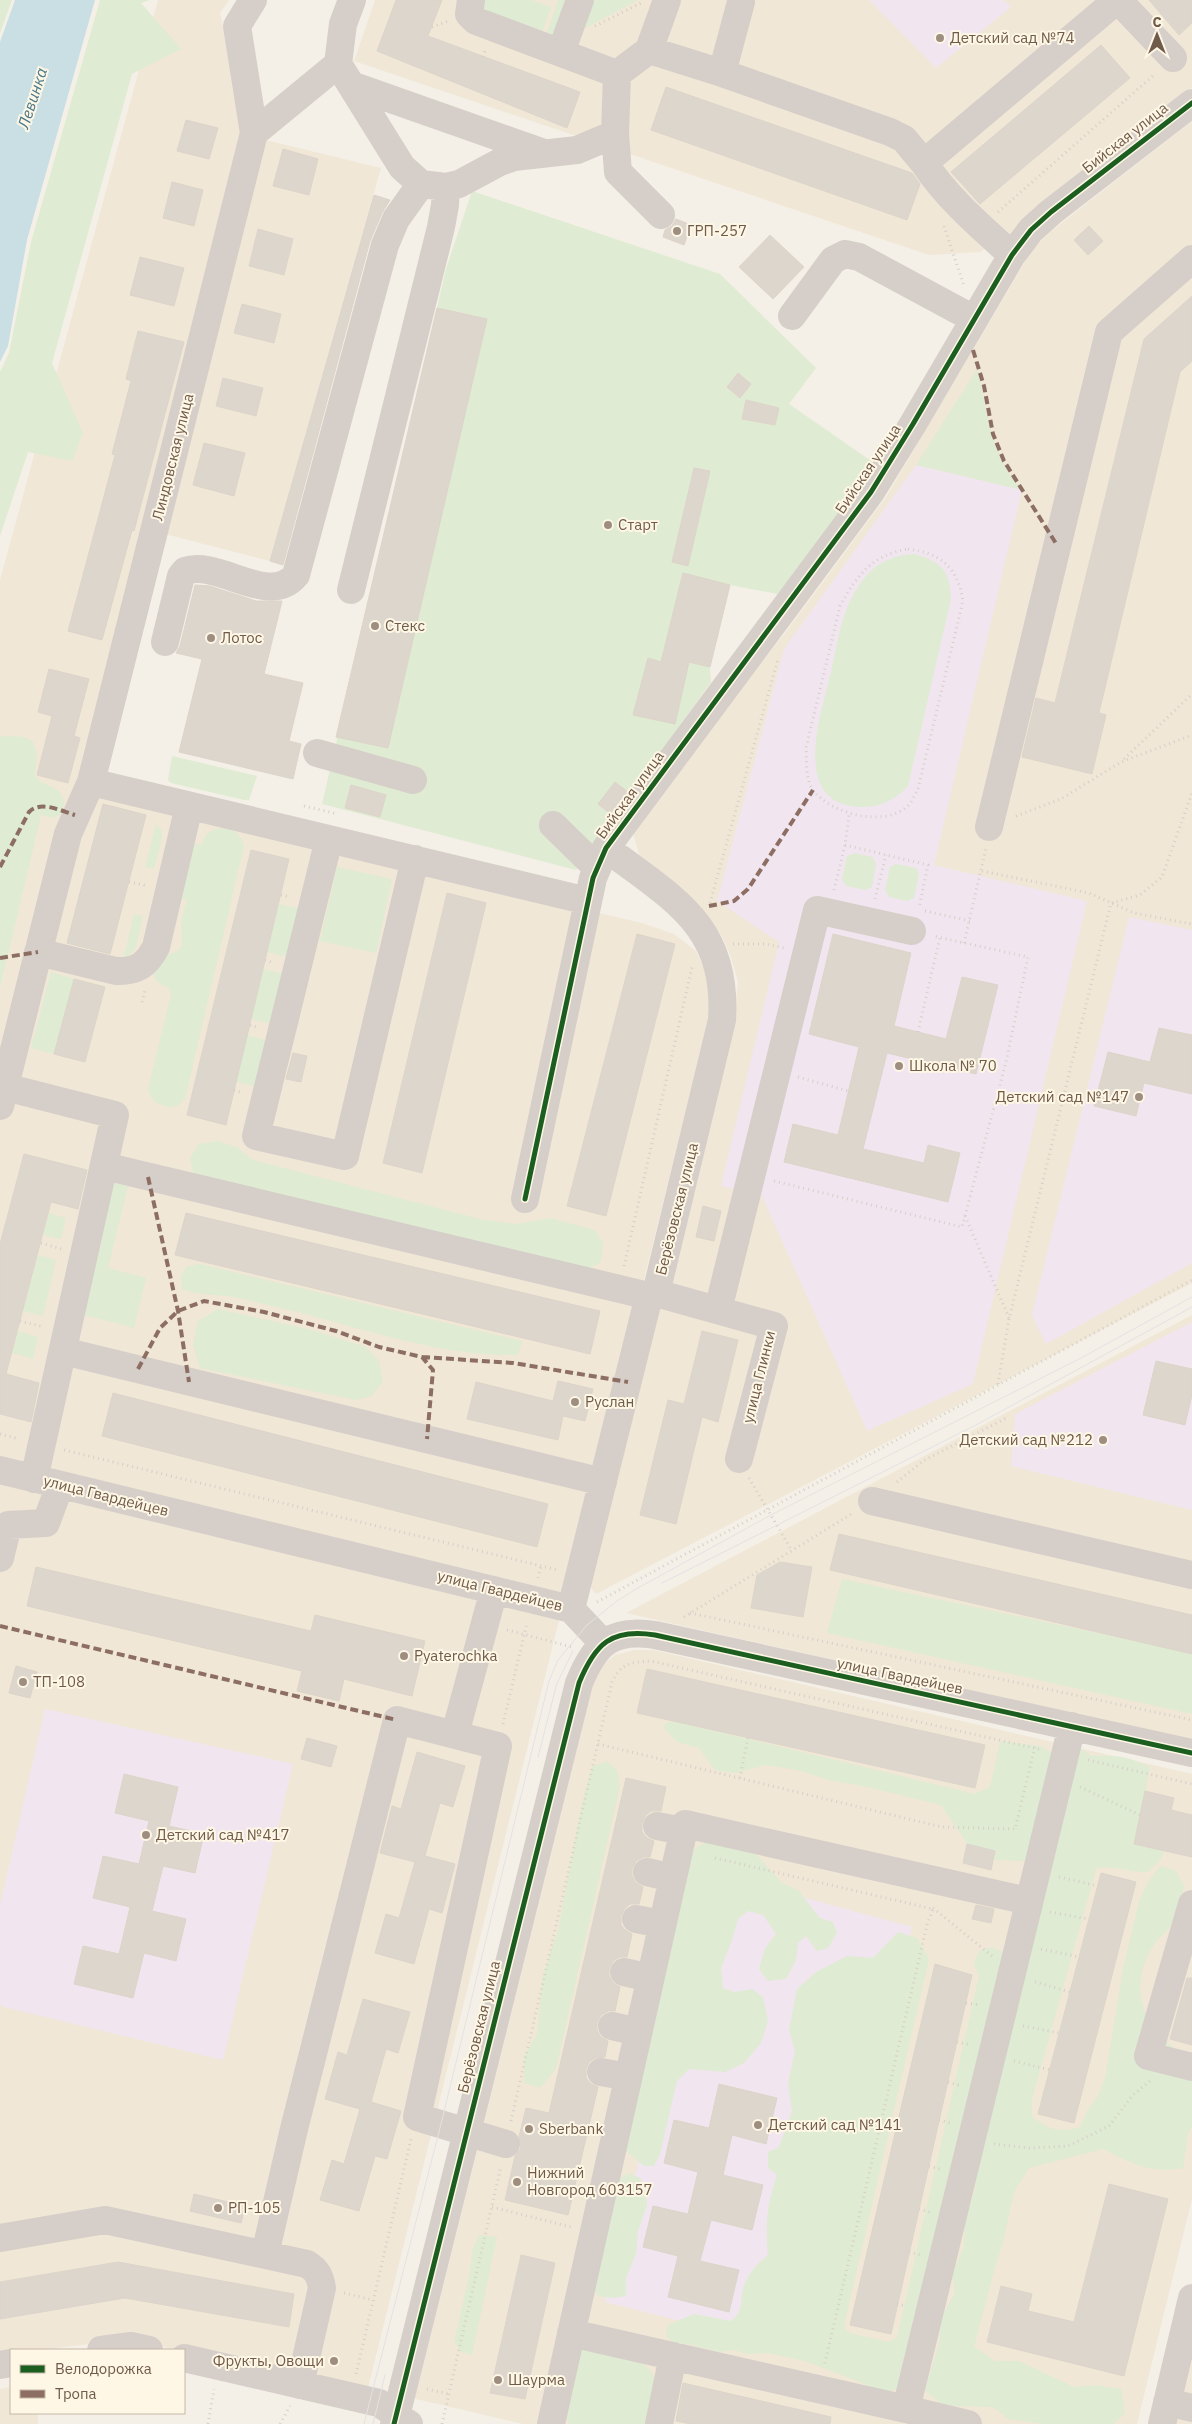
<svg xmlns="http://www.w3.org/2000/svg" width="1192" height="2424" viewBox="0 0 1192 2424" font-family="'IBM Plex Sans',sans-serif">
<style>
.residential{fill:#f0e7d7}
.education{fill:#f1e6ef}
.green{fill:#dfebd2}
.water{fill:#c9dfe4}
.building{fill:#ddd6cd;stroke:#ddd4c9}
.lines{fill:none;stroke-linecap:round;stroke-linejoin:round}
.path{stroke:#d6cfc9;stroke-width:3;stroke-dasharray:1 4;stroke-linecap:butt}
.minor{stroke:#d6cfc9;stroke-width:28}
.tram{stroke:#e4e1e3;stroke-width:1}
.quiet{stroke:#8d6e63;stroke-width:4;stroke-dasharray:8 4;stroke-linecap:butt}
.cycleway-casing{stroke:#fef7e6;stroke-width:8}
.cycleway{stroke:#1b5e20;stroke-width:5}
.poi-dot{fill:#9e8e80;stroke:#fef7e6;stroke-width:2}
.labels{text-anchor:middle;stroke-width:4;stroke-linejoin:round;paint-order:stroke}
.poi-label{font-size:15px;fill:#705a49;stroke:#fef7e6;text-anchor:start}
.street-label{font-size:15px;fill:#705a49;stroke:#fef7e6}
.water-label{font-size:16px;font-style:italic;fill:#487889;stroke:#fef7e6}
</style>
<rect width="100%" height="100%" fill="#f4f0e7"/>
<path class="residential" d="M158,0H229L220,13L244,125L84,794L642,923L674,934L696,951L710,981L711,1010L367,2392L128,2339L41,2350H11L0,2356V989L47,786L0,773V580Z
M375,0H1192V87L1017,230L980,252L929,255L354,61Z
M1192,121V1283L596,1594L586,1582L735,1011L738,982L731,957L722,936L700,906L641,860L633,834L635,823L785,633L886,497L1032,250L1050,232Z
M266,140L381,168L270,561L165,534Z
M1192,1315V1741L626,1613Z
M634,1650H653L1192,1774V2199L1137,2424H523L412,2398L588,1687L600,1667L615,1655Z
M1192,2353V2424H1175Z
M11,2387V2413H38V2424H0V2389Z"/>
<path class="education" d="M869,0H1004L1011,7L936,68Z
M916,465L1022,490L934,865L1087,901L973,1384L867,1431L762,1196L721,1186L779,942L717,901L784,649Z
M1129,917L1192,930V1263L1046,1344L1032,1315Z
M1192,1322V1510L1011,1466L1015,1414Z
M45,1709L293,1764L223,2060L0,2006V1905Z
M728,1877L912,1927L820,2346L700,2326L605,2302L660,2070Z"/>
<path class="green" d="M0,0H12L0,33Z
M100,0H150L141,3L181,49L132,74L52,363L83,433L72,461L28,452L0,536V372L9,353L31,242Z
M482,0H531L551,7L541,35L485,14Z
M558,0H571L557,42L545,38Z
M591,0H638L580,31Z
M472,191L720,274L816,368L789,404L877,465L778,594L730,585L710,667L711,682L576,870L322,804L446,269Z
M977,369C988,412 990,455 1022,490L916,465Z
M915,554C942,562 950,571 951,599L908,786C895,800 881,807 862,807C790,806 820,718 830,676C838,643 841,607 863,580C876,562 894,555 915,554Z
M0,736L25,737L33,742L37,754L35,776C45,789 61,784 64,803L60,815L54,818L41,815L0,989Z
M172,756L257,776L249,800H244L171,783L168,780Z
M156,824L161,829L162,838L154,869L145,867Z
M224,828C235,830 241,834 244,846L185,1099L177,1106C164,1109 150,1103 148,1089L171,994L168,988C159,984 155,981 153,972L166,956L179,950L182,944L181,920L187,900L176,897L189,842L202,845C205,832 211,829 224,828Z
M854,853L873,857L876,864L872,887L865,890L846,886L842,879L847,856Z
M896,864L916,868L919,874L914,898L907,901L889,897L885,890L890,867Z
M337,867L392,879L376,953L320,941Z
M279,904L298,908L287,957L267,952Z
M134,914L143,916L136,947L127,958L124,957Z
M263,969L284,974L272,1024L251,1019Z
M51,972L74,979L54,1054L31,1048Z
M247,1035L269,1041L259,1087L236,1082Z
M219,1141L238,1148L253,1160L484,1220L517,1224L550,1218L595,1230L603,1243L601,1262L588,1269L194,1175L190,1158L199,1144Z
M111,1182L128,1186L108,1268L146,1278L134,1328L81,1314Z
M49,1213L66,1218L61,1239L43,1235Z
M38,1255L56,1260L43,1316L23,1311Z
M200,1264L522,1341L518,1355C434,1357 353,1324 272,1306C259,1303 247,1300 234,1297C217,1294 198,1296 182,1289L181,1276L187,1266Z
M218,1309L312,1330L366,1347L379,1361L383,1381L372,1396L356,1400L200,1368L193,1345L198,1321Z
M18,1331L38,1337L33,1359L12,1353Z
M842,1579L1192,1653V1714L827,1633Z
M668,1722H678L975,1794L990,1787L1000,1741L1040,1746L1057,1756L1029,1861L993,1860L975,1855L941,1805L867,1787L829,1780L797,1770L766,1765L735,1773L715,1770L699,1748L677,1742L663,1727Z
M1081,1749L1092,1756C1116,1754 1129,1757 1150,1767L1137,1832L1166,1848L1160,1860L1148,1872C1130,1873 1113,1864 1096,1869L1032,2099V2116C1048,2130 1060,2133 1080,2127L1087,2111L1098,2096L1105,2078L1123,1969L1140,1898L1149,1881L1160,1866L1175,1870L1184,1885C1182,1899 1179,1914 1171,1925C1166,1933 1158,1938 1153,1946C1124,1994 1147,2034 1192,2060V2127L1188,2133L1183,2168C1150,2174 1132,2164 1103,2149L1029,2168L1014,2192L1004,2238L992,2278L974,2347L995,2361H1019L1074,2387L1096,2385L1121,2389L1125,2413L1114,2424H1043L1008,2419L993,2407L943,2406L925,2390L939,2343L941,2317L955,2293L952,2275L964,2247L965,2222L975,2190L977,2172L1072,1752Z
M606,1761L617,1770L620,1786L556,2069L540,2088L524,2083V2057L537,2034L543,1975L558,1931L581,1808L592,1767Z
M709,1841L754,1852L782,1883L798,1890L820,1918L833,1922L837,1933L828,1948L817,1951L806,1936L798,1943L796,1960L786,1979L768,1981L759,1969L765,1948L776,1934L763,1915L748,1911L738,1919L731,1943L721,1968L723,1988L735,1992L752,1989L763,1997L768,2021L761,2043L744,2063L725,2072L689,2069L677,2081L660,2154L654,2166H644L624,2149L643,2049L657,2016L668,1948L680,1910L685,1877L695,1848Z
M898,1932L917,1938L929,1959L845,2321V2329L851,2333L889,2342L897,2338L979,1976L974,1964L979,1951L992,1947L1009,1955L898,2389L885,2392L805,2361L768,2353L747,2354L734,2350L719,2352L688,2344L676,2345L666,2336L668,2325L694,2314L731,2321C745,2311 739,2300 744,2286C748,2274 758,2263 768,2255C765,2223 767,2205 777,2175L768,2168V2152L779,2147L792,2111L788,2084L795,2051L789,2030L797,1989L816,1972L847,1956L873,1958Z
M629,2173L640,2178L646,2193L647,2205L638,2231L636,2254L626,2278V2296L613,2298L598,2296L592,2288L602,2241L610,2225L611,2211L619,2179Z
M479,2235L497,2237L472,2355L461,2352L454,2341L469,2277L473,2249Z
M597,2346C620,2354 657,2359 656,2389C656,2400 650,2414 647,2424H569L563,2406L580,2350Z"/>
<path class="water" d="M15,0H95L27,240L8,346L0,362V42Z"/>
<path class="building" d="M396,0H442L428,36L580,92L567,128L377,51Z
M1149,0H1192V23L1179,35Z
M1101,45L1130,78L980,204L951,172Z
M666,87L912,173L920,184L907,220L651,130Z
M186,120L218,128L209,159L177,151Z
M283,149L318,159L309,195L273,186Z
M172,182L203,190L194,226L163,218Z
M374,195L390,200L382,213L370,241L283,565L270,561Z
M676,219L691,225L684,245L663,237L665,230L672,226Z
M1089,226L1103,241L1088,255L1074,240Z
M258,229L293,239L284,275L249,266Z
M770,235L804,267L773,299L739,267Z
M140,257L184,268L174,306L130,295Z
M1192,296V361L1180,372L1099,713L1106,715L1092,774L1022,757L1036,698L1055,703L1144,339Z
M242,304L281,314L274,343L234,333Z
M437,308L487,319L388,748L336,737Z
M138,331L184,342L134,531L132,530L102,640L68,631L115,455L112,454L131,381L126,379Z
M738,373L751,384L740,398L727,387Z
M223,378L263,388L256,416L216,406Z
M746,400L779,408L775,425L742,419Z
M204,443L245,453L234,496L193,485Z
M694,468L710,471L688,566L672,562Z
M683,573L730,585L710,667L689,662L675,724L633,715L648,658L661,662Z
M195,585L210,586L256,601H282L264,674L303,683L289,741L301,744L293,779L179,752L202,659L176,653L180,646Z
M49,669L89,679L74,736L80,738L68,783L37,775L52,716L38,712Z
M615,782L628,792L611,814L598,804Z
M351,785L386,795L380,817L345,808Z
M103,804L146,815L110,954L67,943Z
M251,850L289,859L226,1125L187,1115Z
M447,893L486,903L422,1173L383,1163Z
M637,934L675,944L606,1216L567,1206Z
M833,934L911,953L894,1026L946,1039L962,977L998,985L976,1074L887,1053L863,1149L924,1163L928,1145L960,1153L948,1202L784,1162L793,1124L838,1135L859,1047L809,1034Z
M74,979L105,987L85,1062L54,1054Z
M1159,1028L1192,1035V1094L1144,1083L1136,1116L1094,1106L1108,1052L1150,1062Z
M293,1053L307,1056L301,1082L286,1079Z
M24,1154L87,1170L78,1209L51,1202L6,1374L39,1383L31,1422L0,1414V1244Z
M703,1206L721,1211L714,1241L696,1237Z
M186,1213L600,1311L590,1354L175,1255Z
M702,1331L738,1340L718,1422L702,1417L676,1524L640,1515L668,1400L684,1404Z
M1156,1361L1192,1369V1395L1185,1425L1143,1415Z
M558,1381L593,1389L585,1421L563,1416L558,1440L467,1419L476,1382L553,1401Z
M113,1393L548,1504L537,1547L102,1436Z
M839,1534L1192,1615V1654L830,1570Z
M780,1562L812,1567L803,1617L751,1608L757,1575Z
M36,1567L311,1631L315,1615L425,1641L412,1696L344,1679L339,1701L297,1691L302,1671L27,1606Z
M16,1666L37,1672L30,1698L9,1693Z
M647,1669L985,1745L975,1788L637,1713Z
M307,1738L337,1746L331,1767L301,1759Z
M417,1752L465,1766L453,1807L440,1803L425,1856L455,1864L442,1913L429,1909L414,1964L375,1953L386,1914L399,1918L415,1862L380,1853L392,1806L401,1809Z
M124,1774L178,1787L169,1826L204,1834L195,1873L163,1866L152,1911L186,1919L176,1961L144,1953L133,1998L74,1984L83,1946L119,1954L130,1907L93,1898L103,1856L139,1864L149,1821L115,1813Z
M626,1778L666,1787L661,1811H651L646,1815L642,1823V1832L647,1838L654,1841L650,1857H643L636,1861L632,1869V1876L636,1883L643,1887L639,1904H630L625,1908L621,1916V1925L625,1930L632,1934L627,1957H620L613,1961L609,1969V1976L613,1983L620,1987L615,2011H608L601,2015L597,2023V2030L601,2037L608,2041L605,2057L595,2058L589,2062L586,2069V2078L591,2084L598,2087L568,2215L505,2200L515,2156L521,2148L519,2137L526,2108L549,2113Z
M1145,1791L1174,1798L1171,1810L1192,1815V1857L1134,1844Z
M967,1844L995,1851L991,1870L963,1863Z
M1101,1873L1136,1882L1074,2123L1038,2114Z
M976,1905L994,1909L991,1923L972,1919Z
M935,1964L972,1975L891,2334L850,2325Z
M1187,1978H1192V2045L1170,2039Z
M363,1999L410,2012L398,2053L386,2049L371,2102L401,2111L387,2159L375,2156L359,2211L320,2200L332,2160L344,2164L360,2109L325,2099L338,2052L347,2055Z
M719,2084L777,2098L766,2144L732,2135L723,2175L763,2185L752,2230L711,2220L700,2261L739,2270L729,2312L668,2297L678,2256L643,2247L653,2206L688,2214L698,2172L664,2163L674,2120L709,2128Z
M1109,2184L1168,2199L1124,2376L987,2342L1001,2286L1032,2294L1028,2311L1074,2322Z
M194,2194L245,2206L241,2223L190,2211Z
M521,2255L555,2263L525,2399L490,2393Z
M118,2262L294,2294L289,2327L125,2298L0,2319V2282Z
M683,2383L831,2417L830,2424H691L676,2421Z"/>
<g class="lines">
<path class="path" d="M595,26L641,3
M432,27L448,21
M483,57L486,48
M998,212L1155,74
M944,226L964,286
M908,549C941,553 958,568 963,601L918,789C915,794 912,802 908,806C884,828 831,814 813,790C805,779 807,761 806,748L840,606C857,575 872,555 908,549Z
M1124,759L1192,694
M304,806L338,814
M1016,816L1061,799L1121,762L1192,735
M845,845L928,865L919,908
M982,871L1089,893L1134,913L1192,924
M129,882L148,886
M834,890L845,845L849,815
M281,895L290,897
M875,899L886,855
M710,903L778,659
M925,911L970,921
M964,943L986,848
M733,944H766L784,948
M265,960L274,963
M142,1002L145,991
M250,1025L259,1028
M918,1032L940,937
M798,1077L848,1091
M234,1090L243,1093
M774,1181L962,1227L1006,1062L1028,957L933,936
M965,1216L1009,1318
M41,1243L62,1249
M624,1266L692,967
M20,1321L44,1327
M998,1384L1009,1319L1111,903L1140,895L1162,877L1192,793
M0,1434L19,1439
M64,1450L558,1570
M749,1478L792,1551
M897,1482L923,1461L1008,1417
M538,1578L541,1566
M597,1602L1192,1280
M690,1613L1192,1720
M684,1617L853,1513
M507,1630L572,1647
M503,1724L527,1623
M598,1744L942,1827L1015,1829L1035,1747
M1088,1760L1192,1784
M740,1778L748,1737
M1080,1787L1140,1815
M715,1858L933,1909L927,1925L824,2367
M1059,1877L1098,1886
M933,1908L992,1956
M1050,1912L1089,1919
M1041,1949L1079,1957
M1035,1982L1070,1992
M966,2003L980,2005
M1023,2026L1059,2033
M957,2042L971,2045
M1014,2061L1050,2070
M948,2082L961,2086
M939,2120L953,2124
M511,2121L612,1682C621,1663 631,1662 651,1661L1043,1750
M994,2144L1029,2148L1068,2146L1109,2126L1133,2095L1150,2081
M929,2166L940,2169
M492,2207L571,2227
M919,2209L930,2212
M909,2252L921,2255
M344,2293L373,2300
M897,2304L906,2306
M356,2374L411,2139
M427,2389L449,2394
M208,2424L214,2389
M280,2424L290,2406
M442,2424L501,2166"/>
<path class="minor" d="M471,0L469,14L476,21L617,74L649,50L722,73L890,132L904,139L924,163
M1118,0L1173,58
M649,50L667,0
M561,52L580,0
M338,64L402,167L421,184L446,187L445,205L441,227L351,590
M722,73L741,2
M617,74L615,134L618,172L661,215
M351,85L544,153
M254,133L338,64L343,24L352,0
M446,187L459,184L500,162L514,157L577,150L615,134
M1012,255C981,227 947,198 924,163L1117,0
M792,316L833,260L845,254L859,257L974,319
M165,642L181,576L185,571C219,559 269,608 296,575L385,245L396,219L421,184
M317,753L413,780
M91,782L588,901
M553,825L596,867
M989,827L1109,332L1192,259
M329,839L256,1136L345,1156L415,859
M38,952L116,971C136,972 147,965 156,947L189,806
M0,1089L5,1087L115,1115L34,1479
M0,1106L68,834L91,782L254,133L237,26L253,0
M104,1166L649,1296
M525,1199L593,878L606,848L871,492L913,424L1012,255L1031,230L1051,212L1192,103
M656,1293L774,1326L739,1459
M718,1310L817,910L912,931
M63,1351L603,1482
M0,1470L571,1609L603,1643
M872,1501L1192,1575
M0,1558L8,1525L46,1523L60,1485
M571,1609L649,1296L656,1293L722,1020C728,925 673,899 606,848
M455,1734L494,1590
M657,1826L683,1831
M647,1872L673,1878
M1192,1904L1148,2056L1192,2067
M636,1919L662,1924
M624,1972L650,1978
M612,2026L638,2032
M601,2072L628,2077
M0,2238L105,2220L307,2264C317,2270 320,2276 322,2288L300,2385
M265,2254L294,2129L397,1720L498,1746L417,2117L506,2144
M571,2333L906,2409
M101,2350L131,2346L149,2350
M184,2358L379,2403L409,2424
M0,2365L11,2363
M1167,2402L1192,2408
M394,2424L579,1683C595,1644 611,1628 655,1635L1192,1753
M551,2424L685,1824L1028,1901
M659,2424L673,2356
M968,2424L906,2409L1072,1726
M1162,2424L1192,2298"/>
<path class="tram" d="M662,1583L976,1425L1192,1307
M538,1757L557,1683L573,1651
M364,2424L441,2124L549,1681L558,1660L587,1625L617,1601L636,1589L771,1515L1081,1358L1192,1297
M373,2424L385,2375"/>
<path class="quiet" d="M973,350L984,386L993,434L1004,461L1057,545
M0,867L29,812C41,800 61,811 75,815
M709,906L734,901L748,889L813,790
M0,958L38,952
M148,1177L178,1311L189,1382
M422,1357L513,1363L628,1382
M138,1369L160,1328L178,1311L204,1301L264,1312L336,1331L379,1347L422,1357L433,1370L427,1439
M0,1626L397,1720"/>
<defs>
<path id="cycleway" d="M525,1199L593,878L606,848L871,492L913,424L1012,255L1031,230L1051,212L1192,103
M394,2424L579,1683C595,1644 611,1628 655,1635L1192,1753"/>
</defs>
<use href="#cycleway" class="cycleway-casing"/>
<use href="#cycleway" class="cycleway"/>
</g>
<g class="poi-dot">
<circle cx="940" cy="38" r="5"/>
<circle cx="677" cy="231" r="5"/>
<circle cx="608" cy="525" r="5"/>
<circle cx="375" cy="626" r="5"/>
<circle cx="211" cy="638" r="5"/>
<circle cx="899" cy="1066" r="5"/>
<circle cx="1139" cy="1097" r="5"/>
<circle cx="575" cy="1402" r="5"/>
<circle cx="1103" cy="1440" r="5"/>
<circle cx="404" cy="1656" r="5"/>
<circle cx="23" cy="1682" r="5"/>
<circle cx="146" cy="1835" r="5"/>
<circle cx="758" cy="2125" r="5"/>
<circle cx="529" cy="2129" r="5"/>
<circle cx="517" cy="2182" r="5"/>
<circle cx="218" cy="2208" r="5"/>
<circle cx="334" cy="2361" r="5"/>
<circle cx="498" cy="2380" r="5"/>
</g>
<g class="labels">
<g class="poi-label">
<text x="950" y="43">Детский сад №74</text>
<text x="687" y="236">ГРП-257</text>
<text x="618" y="530">Старт</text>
<text x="385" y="631">Стекс</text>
<text x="221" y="643">Лотос</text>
<text x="909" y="1071">Школа № 70</text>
<text x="1129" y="1102" text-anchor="end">Детский сад №147</text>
<text x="585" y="1407">Руслан</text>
<text x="1093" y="1445" text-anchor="end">Детский сад №212</text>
<text x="414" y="1661">Pyaterochka</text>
<text x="33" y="1687">ТП-108</text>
<text x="156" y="1840">Детский сад №417</text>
<text x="768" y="2130">Детский сад №141</text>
<text x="539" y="2134">Sberbank</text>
<text x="527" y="2178">Нижний<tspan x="527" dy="17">Новгород 603157</tspan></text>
<text x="228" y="2213">РП-105</text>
<text x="324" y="2366" text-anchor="end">Фрукты, Овощи</text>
<text x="508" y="2385">Шаурма</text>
</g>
<g class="street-label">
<text transform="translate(1125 138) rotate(-38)" y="5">Бийская улица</text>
<text transform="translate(173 457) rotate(-76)" y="5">Линдовская улица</text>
<text transform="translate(868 469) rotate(-56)" y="5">Бийская улица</text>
<text transform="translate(630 795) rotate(-54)" y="5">Бийская улица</text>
<text transform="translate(677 1209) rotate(-76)" y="5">Берёзовская улица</text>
<text transform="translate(759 1377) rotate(-76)" y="5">улица Глинки</text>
<text transform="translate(106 1496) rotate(14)" y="5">улица Гвардейцев</text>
<text transform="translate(500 1591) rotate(14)" y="5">улица Гвардейцев</text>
<text transform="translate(900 1676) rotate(12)" y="5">улица Гвардейцев</text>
<text transform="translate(479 2027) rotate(-76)" y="5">Берёзовская улица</text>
</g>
<g class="water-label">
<text transform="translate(32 98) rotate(-72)" y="6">Левинка</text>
</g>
</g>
<rect x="10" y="2349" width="175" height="65" fill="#fef7e6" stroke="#c5b8a7"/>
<rect x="20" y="2365" width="25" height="8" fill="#1b5e20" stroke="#c5b8a7"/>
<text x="55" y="2374" font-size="15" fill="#705a49">Велодорожка</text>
<rect x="20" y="2390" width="25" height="8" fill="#8d6e63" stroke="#c5b8a7"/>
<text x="55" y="2399" font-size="15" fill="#705a49">Тропа</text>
<g transform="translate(1157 35)" stroke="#fef7e6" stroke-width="4" paint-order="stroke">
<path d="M0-4L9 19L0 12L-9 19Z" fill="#705a49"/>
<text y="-8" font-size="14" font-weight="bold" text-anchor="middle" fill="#705a49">С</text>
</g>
</svg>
